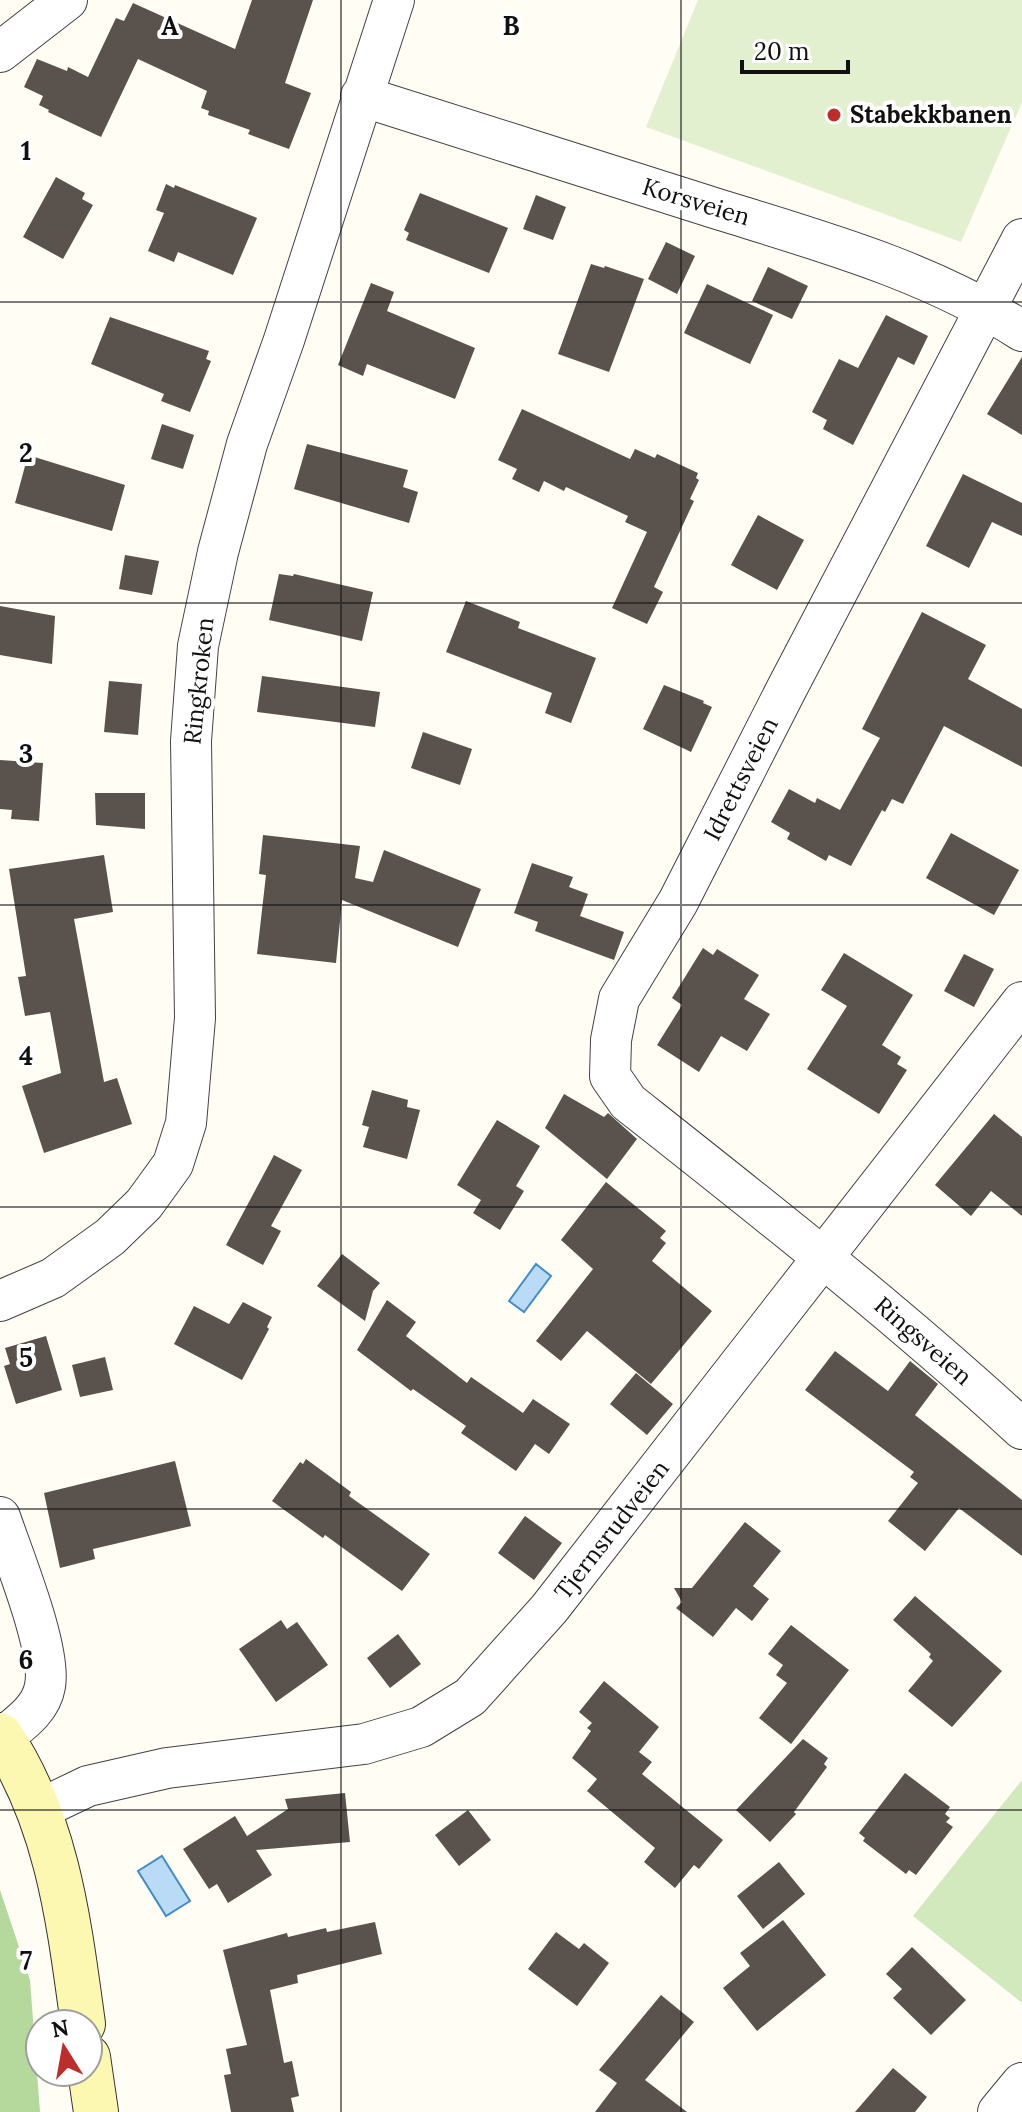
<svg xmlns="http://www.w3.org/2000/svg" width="1022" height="2112" viewBox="0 0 1022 2112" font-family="Lora,serif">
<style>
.green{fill:#d1e9bd}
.forest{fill:#b5d99d}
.pitch{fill:#e3f0cf}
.water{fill:#badbf5;stroke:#438cca;stroke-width:2}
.building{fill:#59524d}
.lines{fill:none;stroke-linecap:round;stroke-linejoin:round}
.minor-casing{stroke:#434343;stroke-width:42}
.secondary-casing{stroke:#323232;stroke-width:46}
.minor{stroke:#fff;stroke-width:40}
.secondary{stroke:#fcf8b1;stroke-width:44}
.grid{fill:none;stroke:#101010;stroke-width:2;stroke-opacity:0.55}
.poi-dot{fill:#bd2d2b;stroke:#fff;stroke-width:3}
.labels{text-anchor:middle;stroke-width:8;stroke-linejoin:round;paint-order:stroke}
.poi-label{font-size:24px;font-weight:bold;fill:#101010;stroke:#fff;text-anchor:start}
.street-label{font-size:24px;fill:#101010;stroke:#fff}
.grid-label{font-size:26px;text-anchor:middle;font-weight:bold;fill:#101010;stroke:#fff;stroke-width:8;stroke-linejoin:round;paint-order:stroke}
</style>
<rect width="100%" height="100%" fill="#fffdf4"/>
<path class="green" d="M1022,1780V2003L913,1916Z"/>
<path class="forest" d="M0,1890L30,1980L40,2112H0Z"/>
<path class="pitch" d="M698,0H1022V102L961,242L646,127Z"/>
<path class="water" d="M536,1264L551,1276L524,1312L509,1301Z
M162,1856L190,1901L166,1916L138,1871Z"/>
<path class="building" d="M252,0H313L285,83L311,93L289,149L248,134L250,130L208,115L209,111L201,108L207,91L138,59L101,137L48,112L49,110L39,105L43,96L24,87L37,59L67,71L68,67L88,77L116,18L124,21L133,3L235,49Z
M56,177L85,193L82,199L93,205L63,259L23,237Z
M166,184L174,188L175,185L257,218L233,275L178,252L174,262L148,251L164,213L156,210Z
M420,193L508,228L489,273L406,240L409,233L404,230Z
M536,195L566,207L553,240L523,229Z
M666,242L695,256L677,294L648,279Z
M591,264L604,268L605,266L644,279L609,372L558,354Z
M768,267L808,286L792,319L752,301Z
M371,283L394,292L387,311L475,348L455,399L367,364L363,376L338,365Z
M707,284L773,315L750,364L684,333Z
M886,315L928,336L914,365L898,357L853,445L823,429L827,420L812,412L839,359L858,368Z
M110,317L209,351L206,359L211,361L190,412L161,401L164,394L91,364Z
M1022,357V435L987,414Z
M522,409L630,459L635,449L655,458L657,454L698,473L696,478L699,480L690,499L694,501L654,587L663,592L647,624L612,608L647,532L625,522L628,516L566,487L564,491L544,481L539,492L512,479L517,469L498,460Z
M162,424L194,435L183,469L151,459Z
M307,444L408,470L403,487L418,492L409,523L294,489Z
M28,455L125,485L112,531L15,503Z
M963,474L1022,503V536L992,522L969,568L926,546Z
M758,515L804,540L777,590L731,565Z
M125,555L159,561L152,595L119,589Z
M279,574L293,576L294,574L373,592L362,641L269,620Z
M466,601L520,622L518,628L596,658L571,723L545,713L552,693L446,652Z
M0,606L55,616L52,664L0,655Z
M922,612L986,645L968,679L1022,709V767L944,726L903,804L892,799L885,812L882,810L851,866L829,855L826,861L787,839L790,833L771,822L789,789L815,803L817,798L840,810L880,738L862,729Z
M262,676L380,692L375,727L257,712Z
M109,681L142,684L138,735L104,732Z
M664,685L704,701L703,703L712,707L691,752L643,729Z
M423,732L472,749L460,785L411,768Z
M0,760L43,763L39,821L11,819L12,810L0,809Z
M95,793H145V829L96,825Z
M951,833L1019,870L994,915L926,878Z
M263,835L360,846L355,878L373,882L384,850L481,889L458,947L342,900L336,963L257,954L266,875L259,874Z
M104,855L113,912L74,919L104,1082L117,1078L132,1124L44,1153L22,1086L61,1073L50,1012L25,1016L18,977L26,976L9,869Z
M532,863L573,877L569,887L588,894L580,916L624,932L614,960L535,931L538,922L514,913Z
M703,948L713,955L717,949L759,975L744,999L770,1014L747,1051L721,1036L699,1072L657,1045L682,1005L672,998Z
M844,953L913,995L882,1045L901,1057L897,1064L907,1070L879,1114L807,1069L847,1006L821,990Z
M964,954L994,969L974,1007L944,991Z
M372,1090L408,1100L407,1107L420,1110L407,1159L363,1147L369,1127L362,1125Z
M564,1094L604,1117L608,1113L637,1139L607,1179L545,1128Z
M994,1114L1022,1137V1216L991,1191L971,1216L935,1185Z
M497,1120L540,1146L516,1186L524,1191L500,1230L473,1213L481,1200L457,1185Z
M274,1155L302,1170L271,1226L281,1231L263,1265L226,1245Z
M606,1182L666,1231L660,1238L666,1243L652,1261L712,1311L651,1384L587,1331L561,1361L536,1341L593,1269L561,1240Z
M342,1254L380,1283L373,1291L365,1321L317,1286Z
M387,1300L416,1322L406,1336L467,1383L471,1377L523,1413L533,1399L570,1424L549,1454L535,1444L516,1471L461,1433L466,1426L413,1389L411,1391L357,1350Z
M243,1302L272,1317L267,1327L269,1329L242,1380L174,1344L194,1306L229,1324Z
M46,1336L62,1390L16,1404L4,1366L10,1364L5,1348Z
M835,1351L888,1391L910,1361L938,1384L915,1415L1022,1500V1556L959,1508L925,1551L888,1521L918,1483L910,1477L914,1472L805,1390Z
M105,1357L113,1390L80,1397L72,1365Z
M636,1373L673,1404L647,1435L610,1404Z
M306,1459L351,1492L349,1496L430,1554L402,1591L325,1535L323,1538L272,1501L300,1462L303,1464Z
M175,1461L191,1526L93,1549L95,1559L60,1568L44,1493Z
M525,1516L562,1543L534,1580L498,1553Z
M745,1522L781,1551L753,1586L769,1599L752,1621L736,1608L713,1637L676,1608L682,1602L674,1588H692Z
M915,1596L1002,1671L952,1727L908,1691L933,1661L929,1657L931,1654L893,1620Z
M281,1620L287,1629L297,1622L328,1665L276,1702L239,1649Z
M791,1625L849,1670L791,1744L759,1718L787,1683L776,1675L783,1665L768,1654Z
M398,1634L421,1664L390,1688L367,1658Z
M604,1681L659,1727L639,1752L652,1762L642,1774L723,1840L699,1869L694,1865L675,1888L644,1862L655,1848L587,1791L597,1779L572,1758L591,1731L587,1728L592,1723L579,1712Z
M803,1739L828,1758L824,1764L827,1767L794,1812L796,1814L770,1842L736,1810Z
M905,1773L950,1807L945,1814L950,1818L946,1822L953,1827L916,1875L909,1870L906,1874L863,1841L865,1838L859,1833Z
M345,1793L350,1842L256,1850L272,1875L228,1903L217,1884L209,1889L183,1849L235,1816L247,1836L288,1809L285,1799Z
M468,1810L491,1840L459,1866L435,1835Z
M779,1862L805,1894L763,1929L737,1896Z
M783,1920L826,1975L757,2031L723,1988L750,1966L740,1953Z
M375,1922L382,1954L297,1975L298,1983L270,1990L284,2063L292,2061L299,2096L291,2098L294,2112H231L224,2075L231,2074L226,2049L247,2045L223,1950L287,1933L288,1937L326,1928L327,1932Z
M556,1932L579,1949L584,1943L609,1963L577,2006L528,1969Z
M912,1947L966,2000L931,2035L893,1998L902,1989L886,1974Z
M661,1995L694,2022L645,2080L687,2112H595L617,2083L599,2070Z
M893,2068L927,2097L915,2112H855Z"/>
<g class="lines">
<defs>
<path id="minor" d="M0,52L67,0
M361,96C477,133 592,169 708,206C816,240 926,269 1022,331
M1022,239L787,688L678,902L619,999L611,1040L610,1076L628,1102C762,1208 896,1313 1022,1429
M0,1301L53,1278L110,1237L144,1204L173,1164L186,1123L195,1018L191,741L198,646L218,552L247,444L284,340L394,0
M0,1517C13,1556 52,1650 45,1686C41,1710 19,1724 2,1738
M40,1809L88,1786L167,1768L364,1744L421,1727L470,1697L549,1609L1022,1002
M998,2112L1022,2083"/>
<path id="secondary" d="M0,1735C58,1822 69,1923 83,2024
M88,2057L96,2112"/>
</defs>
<use href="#minor" class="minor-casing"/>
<use href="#secondary" class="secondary-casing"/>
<use href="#minor" class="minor"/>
<use href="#secondary" class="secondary"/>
</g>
<path class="grid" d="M341,0V2112M681,0V2112M0,302H1022M0,603H1022M0,905H1022M0,1207H1022M0,1509H1022M0,1810H1022"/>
<circle class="poi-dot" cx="834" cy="115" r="8"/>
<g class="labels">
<g class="poi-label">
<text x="850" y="123">Stabekkbanen</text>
</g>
<g class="street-label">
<text transform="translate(696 202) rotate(17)" y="8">Korsveien</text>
<text transform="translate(199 681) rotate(-84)" y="8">Ringkroken</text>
<text transform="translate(741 779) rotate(-63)" y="8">Idrettsveien</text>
<text transform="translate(923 1341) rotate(41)" y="8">Ringsveien</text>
<text transform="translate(612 1530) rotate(-52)" y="8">Tjernsrudveien</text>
</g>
</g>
<g class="grid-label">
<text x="170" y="35">A</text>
<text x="511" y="35">B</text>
<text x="26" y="160">1</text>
<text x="26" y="462">2</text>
<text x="26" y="763">3</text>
<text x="26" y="1065">4</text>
<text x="26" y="1367">5</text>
<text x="26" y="1669">6</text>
<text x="26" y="1970">7</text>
</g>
<g transform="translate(64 2048) rotate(349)"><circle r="38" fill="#ffffff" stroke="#9f9f9f" stroke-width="2"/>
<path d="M0-6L14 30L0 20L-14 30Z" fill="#bd2d2b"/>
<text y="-12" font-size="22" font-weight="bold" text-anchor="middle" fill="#101010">N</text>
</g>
<path d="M742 60v12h106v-12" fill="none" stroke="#101010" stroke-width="4"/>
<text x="754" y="60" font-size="24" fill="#101010" stroke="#ffffff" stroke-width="6" paint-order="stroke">20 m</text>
</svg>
